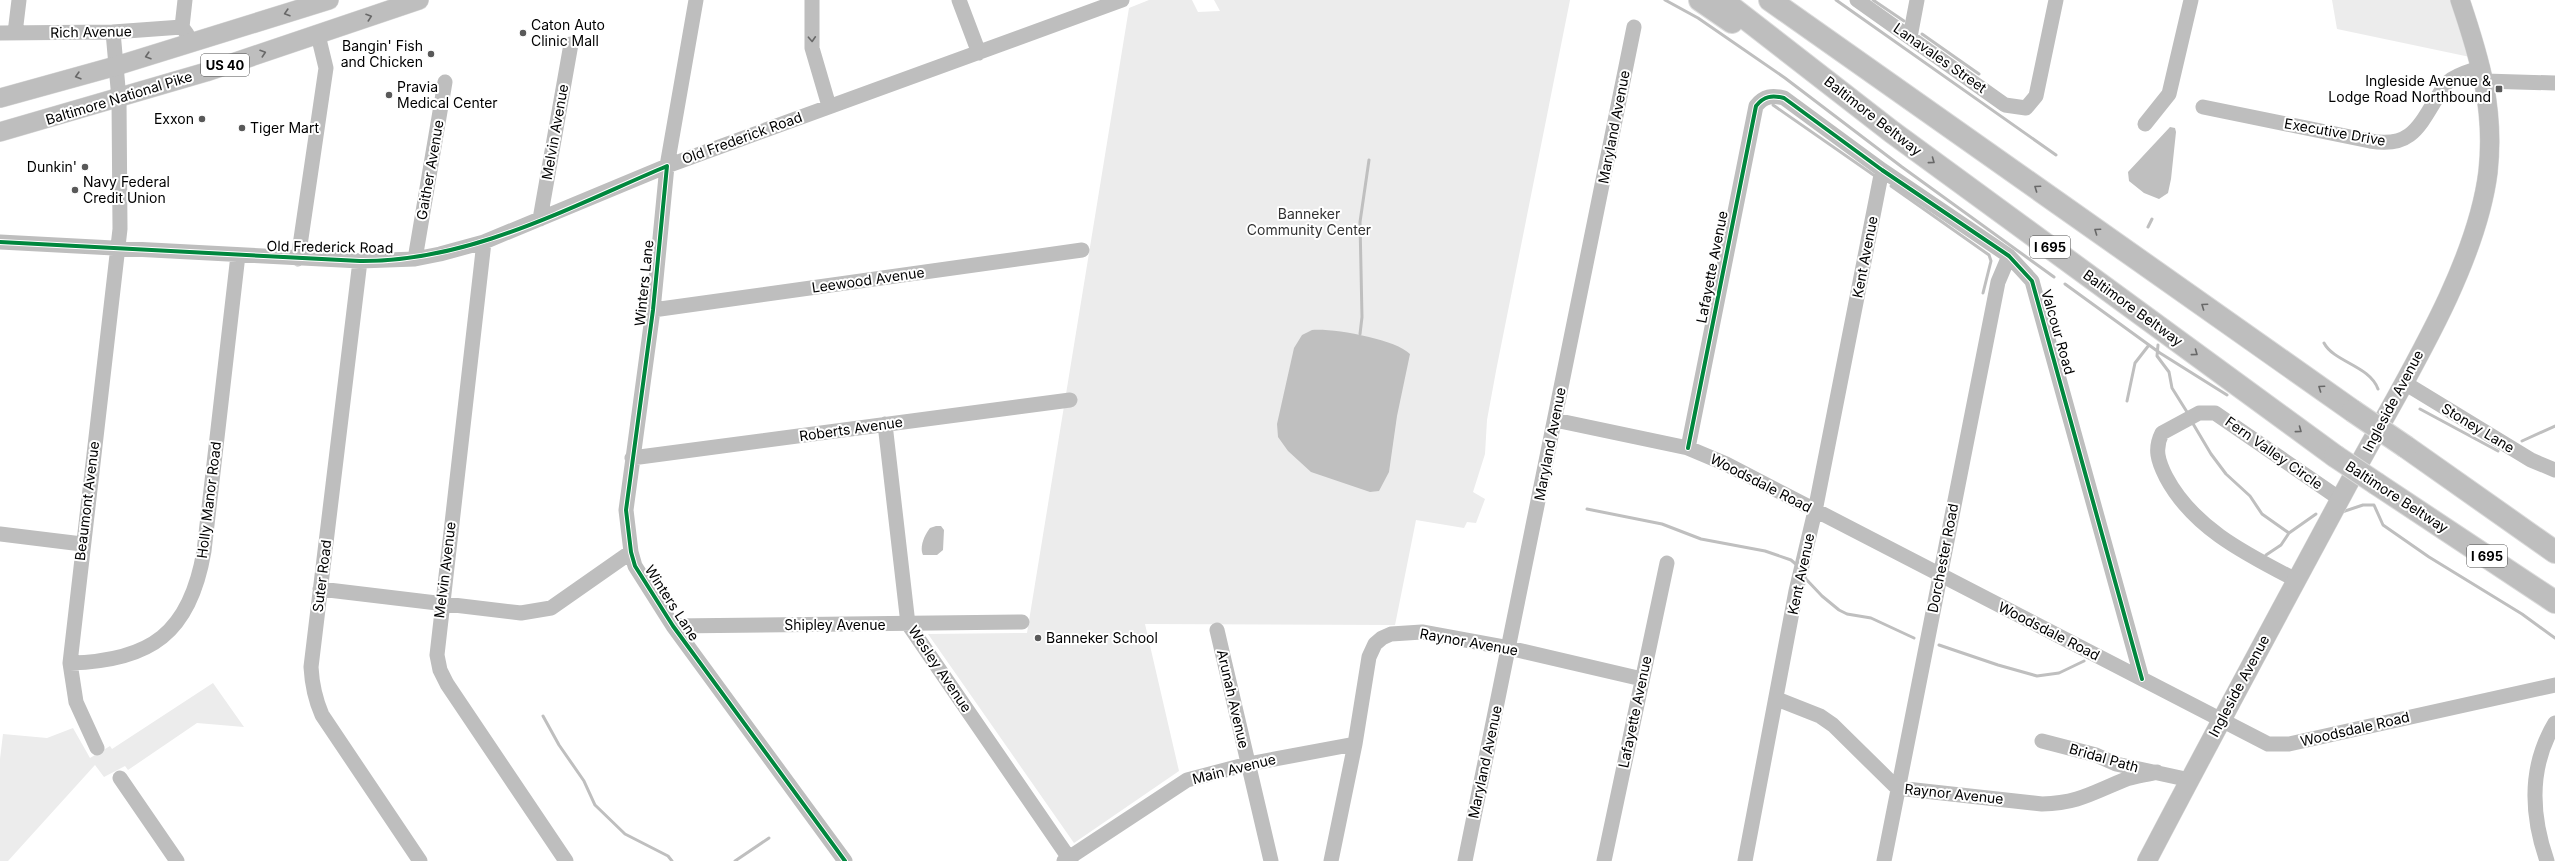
<svg xmlns="http://www.w3.org/2000/svg" width="2555" height="861" viewBox="0 0 2555 861" font-family="Inter,sans-serif">
<style>
.green{fill:#ececec}
.water{fill:#bfbfbf}
.lines{fill:none;stroke-linecap:round;stroke-linejoin:round}
.stream{stroke:#bfbfbf;stroke-width:3}
.major-casing{stroke:#dbdbdb;stroke-width:20}
.highway-casing{stroke:#dbdbdb;stroke-width:24}
.minor{stroke:#bebebe;stroke-width:15}
.major{stroke:#bebebe;stroke-width:19}
.highway{stroke:#bebebe;stroke-width:22}
.highway-bridge-casing{stroke:#dbdbdb;stroke-width:24;stroke-linecap:butt}
.highway-bridge{stroke:#bebebe;stroke-width:22}
.cycleway-casing{stroke:#fff;stroke-width:6}
.cycleway{stroke:#00873e;stroke-width:4}
.oneway{stroke:#686868}
.poi-dot{fill:#595959;stroke:#fff;stroke-width:1.5}
.labels{text-anchor:middle;stroke-width:4;stroke-linejoin:round;paint-order:stroke}
.shield{fill:#fff;stroke:#4c4c4c;stroke-width:1}
.shield-label{font-size:13px;font-weight:bold;fill:#000}
.poi-label{font-size:14px;fill:#000;stroke:#fff;text-anchor:start}
.street-label{font-size:14px;fill:#000;stroke:#fff}
.park-label{font-size:14px;fill:#333;stroke:#fff}
</style>
<rect width="100%" height="100%" fill="#fff"/>
<path class="green" d="M1149,0H1192L1198,12L1220,11L1214,0H1570L1496,371L1487,420L1485,454L1473,492L1485,499L1476,523L1467,522L1464,528L1416,520L1395,625L1145,624L1179,771L1074,843L928,634L1027,633L1129,8Z
M2332,0H2452L2470,57L2337,29Z
M213,683L244,727L197,723L128,770L125,766L104,777L95,765L8,861H0V759L3,734L47,738L73,728L90,758L110,746L112,749Z"/>
<path class="water" d="M2170,127L2175,128L2176,132L2171,179L2168,193L2159,199L2144,193L2129,181L2128,172Z
M1312,330C1333,328 1395,339 1410,354L1397,416L1389,472L1379,491L1370,492L1311,472L1288,451L1278,437L1277,424L1294,348L1302,335Z
M936,526H941L944,530L943,550L937,555H923C919,547 925,534 930,528Z"/>
<g class="lines">
<path class="stream" d="M1665,0L1698,18L1785,78L1902,167L2054,277
M1836,0L2056,155
M1873,0L1904,21
M1922,34L1979,74
M1773,105L1875,176
M1891,186L1989,255L1991,261L1983,293
M2148,227L2152,219
M2065,284L2160,353L2227,395
M1360,334L1362,317L1360,222L1369,160
M2324,343C2334,362 2370,366 2378,389
M2158,345L2157,356L2169,372L2172,388L2187,412
M2127,401L2135,363L2149,345
M2420,409L2498,451
M2192,422L2211,454L2226,474L2250,496L2262,514L2289,533
M2522,441L2555,426
M1587,509L1662,524L1701,539L1765,551L1791,560L1798,566
M2342,512L2363,505H2374L2383,525L2429,557L2522,614L2555,638
M2266,555L2281,545L2289,533L2316,514
M1805,578L1822,596L1839,610L1847,614L1871,618L1914,638
M1939,645L1998,665L2037,676L2059,673L2084,661
M543,716L559,745L584,781L595,805L625,834L668,856L672,861
M735,861L769,838"/>
<defs>
<path id="major" d="M0,98L116,66L329,0
M0,132L206,72L419,0
M2147,861C2216,729 2287,598 2358,466C2404,381 2476,268 2488,172C2495,109 2480,59 2460,0"/>
<path id="highway" d="M1700,0L1732,22
M1722,0L1892,132L2335,456
M1770,0L2353,411
M2406,447L2555,552
M2377,484L2555,602"/>
</defs>
<use href="#major" class="major-casing"/>
<use href="#highway" class="highway-casing"/>
<path class="minor" d="M185,0L182,27L187,34
M696,0L667,166L653,310L626,510L631,552L635,566L673,626L845,861
M812,0V48L829,106
M959,0L979,53
M1857,0L2005,105L2026,108L2036,96L2056,0
M0,33L113,32L182,27
M15,33L19,0
M1910,37L1917,0
M2485,81L2555,83
M2203,107L2370,141C2409,148 2418,129 2436,99C2440,94 2443,86 2448,82C2457,74 2471,71 2482,67
M2145,124L2169,94L2191,0
M540,219L571,44
M0,242L360,261L415,259L440,254L484,242L667,166L1122,0
M484,242L437,655L440,670L447,684L566,861
M298,259L326,68L318,35
M415,259L445,82
M360,261L311,667C312,685 315,699 322,715L420,861
M653,310L1082,250
M2403,382L2531,460L2555,470
M1555,420L1688,448L1726,464L2268,744H2289L2555,685
M885,424L908,624L1071,861
M1688,448L1756,106C1764,96 1772,95 1784,98L1882,170L2009,256L2032,281L2142,679
M632,458L1070,400
M0,534L82,544
M2296,580C2246,554 2193,528 2166,477C2158,461 2154,449 2162,433L2199,413H2215L2340,499
M320,589L521,613L551,608L631,552
M673,626L1022,622
M1217,630L1271,861
M70,663C151,661 190,633 204,551L238,255
M1777,699L1820,716L1833,725L1897,788L2042,804C2078,803 2092,793 2124,780C2134,776 2146,775 2157,772
M2042,741L2096,755L2116,764L2190,780
M97,748L76,702L70,663L120,229L119,99L113,32
M120,778L177,861
M1064,861L1187,780L1248,764L1355,744
M1331,861L1355,744L1369,657L1375,644L1382,638L1391,634L1422,632L1509,648L1642,679
M1465,861L1634,27
M1604,861L1667,563
M1745,861L1796,591L1815,511L1882,170
M1884,861L1998,282L2009,256
M2547,861C2531,815 2529,766 2555,723"/>
<use href="#major" class="major"/>
<use href="#highway" class="highway"/>
<defs>
<path id="highway-bridge" d="M2353,411L2406,447
M2335,456L2377,484"/>
</defs>
<use href="#highway-bridge" class="highway-bridge-casing"/>
<use href="#highway-bridge" class="highway-bridge"/>
<defs>
<path id="cycleway" d="M0,242L360,261C469,262 568,208 667,166L653,310L626,510L631,552L635,566L673,626L845,861
M1688,448L1756,106C1764,96 1772,95 1784,98L1882,170L2009,256L2032,281L2142,679"/>
</defs>
<use href="#cycleway" class="cycleway-casing"/>
<use href="#cycleway" class="cycleway"/>
</g>
<defs><path id="oneway-chevron" d="M-2-3.5L2.5 0L-2 3.5" fill="none" stroke-width="1.6" stroke-linecap="round" stroke-linejoin="round"/></defs>
<g class="oneway">
<use href="#oneway-chevron" transform="translate(287 13) rotate(163)"/>
<use href="#oneway-chevron" transform="translate(369 17) rotate(-19)"/>
<use href="#oneway-chevron" transform="translate(812 39) rotate(87)"/>
<use href="#oneway-chevron" transform="translate(263 53) rotate(-18)"/>
<use href="#oneway-chevron" transform="translate(148 56) rotate(163)"/>
<use href="#oneway-chevron" transform="translate(78 76) rotate(164)"/>
<use href="#oneway-chevron" transform="translate(1932 161) rotate(36)"/>
<use href="#oneway-chevron" transform="translate(2037 188) rotate(-145)"/>
<use href="#oneway-chevron" transform="translate(2097 231) rotate(-145)"/>
<use href="#oneway-chevron" transform="translate(2204 306) rotate(-145)"/>
<use href="#oneway-chevron" transform="translate(2195 353) rotate(36)"/>
<use href="#oneway-chevron" transform="translate(2321 388) rotate(-145)"/>
<use href="#oneway-chevron" transform="translate(2299 430) rotate(36)"/>
</g>
<g class="poi-dot">
<circle cx="523" cy="33" r="4"/>
<circle cx="431" cy="54" r="4"/>
<rect x="2495" y="85" width="8" height="8" rx="2"/>
<circle cx="389" cy="95" r="4"/>
<circle cx="202" cy="119" r="4"/>
<circle cx="242" cy="128" r="4"/>
<circle cx="85" cy="167" r="4"/>
<circle cx="75" cy="190" r="4"/>
<circle cx="1038" cy="638" r="4"/>
</g>
<g class="labels">
<g class="shield">
<rect x="201" y="54" width="48" height="22" rx="3"/>
<rect x="2030" y="236" width="40" height="22" rx="3"/>
<rect x="2467" y="545" width="40" height="22" rx="3"/>
</g>
<g class="shield-label">
<text x="225" y="70">US 40</text>
<text x="2050" y="252">I 695</text>
<text x="2487" y="561">I 695</text>
</g>
<g class="poi-label">
<text x="531" y="30">Caton Auto<tspan x="531" dy="16">Clinic Mall</tspan></text>
<text x="423" y="51" text-anchor="end">Bangin' Fish<tspan x="423" dy="16">and Chicken</tspan></text>
<text x="2491" y="86" text-anchor="end">Ingleside Avenue &amp;<tspan x="2491" dy="16">Lodge Road Northbound</tspan></text>
<text x="397" y="92">Pravia<tspan x="397" dy="16">Medical Center</tspan></text>
<text x="194" y="124" text-anchor="end">Exxon</text>
<text x="250" y="133">Tiger Mart</text>
<text x="77" y="172" text-anchor="end">Dunkin'</text>
<text x="83" y="187">Navy Federal<tspan x="83" dy="16">Credit Union</tspan></text>
<text x="1046" y="643">Banneker School</text>
</g>
<g class="street-label">
<text transform="translate(91 32) rotate(-1)" y="5">Rich Avenue</text>
<text transform="translate(1940 58) rotate(35)" y="5">Lanavales Street</text>
<text transform="translate(119 98) rotate(-17)" y="5">Baltimore National Pike</text>
<text transform="translate(1873 116) rotate(38)" y="5">Baltimore Beltway</text>
<text transform="translate(1614 127) rotate(-79)" y="5">Maryland Avenue</text>
<text transform="translate(555 132) rotate(-80)" y="5">Melvin Avenue</text>
<text transform="translate(2335 132) rotate(10)" y="5">Executive Drive</text>
<text transform="translate(742 138) rotate(-20)" y="5">Old Frederick Road</text>
<text transform="translate(430 170) rotate(-80)" y="5">Gaither Avenue</text>
<text transform="translate(330 247) rotate(1)" y="5">Old Frederick Road</text>
<text transform="translate(1865 257) rotate(-79)" y="5">Kent Avenue</text>
<text transform="translate(1712 267) rotate(-79)" y="5">Lafayette Avenue</text>
<text transform="translate(868 280) rotate(-8)" y="5">Leewood Avenue</text>
<text transform="translate(644 283) rotate(-84)" y="5">Winters Lane</text>
<text transform="translate(2133 308) rotate(36)" y="5">Baltimore Beltway</text>
<text transform="translate(2058 332) rotate(74)" y="5">Valcour Road</text>
<text transform="translate(2393 401) rotate(-62)" y="5">Ingleside Avenue</text>
<text transform="translate(2478 428) rotate(31)" y="5">Stoney Lane</text>
<text transform="translate(851 429) rotate(-8)" y="5">Roberts Avenue</text>
<text transform="translate(1550 444) rotate(-79)" y="5">Maryland Avenue</text>
<text transform="translate(2274 453) rotate(35)" y="5">Fern Valley Circle</text>
<text transform="translate(1761 483) rotate(27)" y="5">Woodsdale Road</text>
<text transform="translate(2397 497) rotate(33)" y="5">Baltimore Beltway</text>
<text transform="translate(209 500) rotate(-83)" y="5">Holly Manor Road</text>
<text transform="translate(87 501) rotate(-83)" y="5">Beaumont Avenue</text>
<text transform="translate(1943 558) rotate(-79)" y="5">Dorchester Road</text>
<text transform="translate(445 570) rotate(-83)" y="5">Melvin Avenue</text>
<text transform="translate(1801 574) rotate(-78)" y="5">Kent Avenue</text>
<text transform="translate(322 576) rotate(-83)" y="5">Suter Road</text>
<text transform="translate(672 603) rotate(57)" y="5">Winters Lane</text>
<text x="835" y="630">Shipley Avenue</text>
<text transform="translate(2049 631) rotate(27)" y="5">Woodsdale Road</text>
<text transform="translate(1469 642) rotate(10)" y="5">Raynor Avenue</text>
<text transform="translate(940 669) rotate(56)" y="5">Wesley Avenue</text>
<text transform="translate(2239 686) rotate(-62)" y="5">Ingleside Avenue</text>
<text transform="translate(1233 699) rotate(77)" y="5">Arunah Avenue</text>
<text transform="translate(1635 712) rotate(-78)" y="5">Lafayette Avenue</text>
<text transform="translate(2355 729) rotate(-13)" y="5">Woodsdale Road</text>
<text transform="translate(2104 758) rotate(16)" y="5">Bridal Path</text>
<text transform="translate(1485 762) rotate(-78)" y="5">Maryland Avenue</text>
<text transform="translate(1234 769) rotate(-14)" y="5">Main Avenue</text>
<text transform="translate(1954 794) rotate(6)" y="5">Raynor Avenue</text>
</g>
<g class="park-label">
<text x="1309" y="219">Banneker<tspan x="1309" dy="16">Community Center</tspan></text>
</g>
</g>
</svg>
